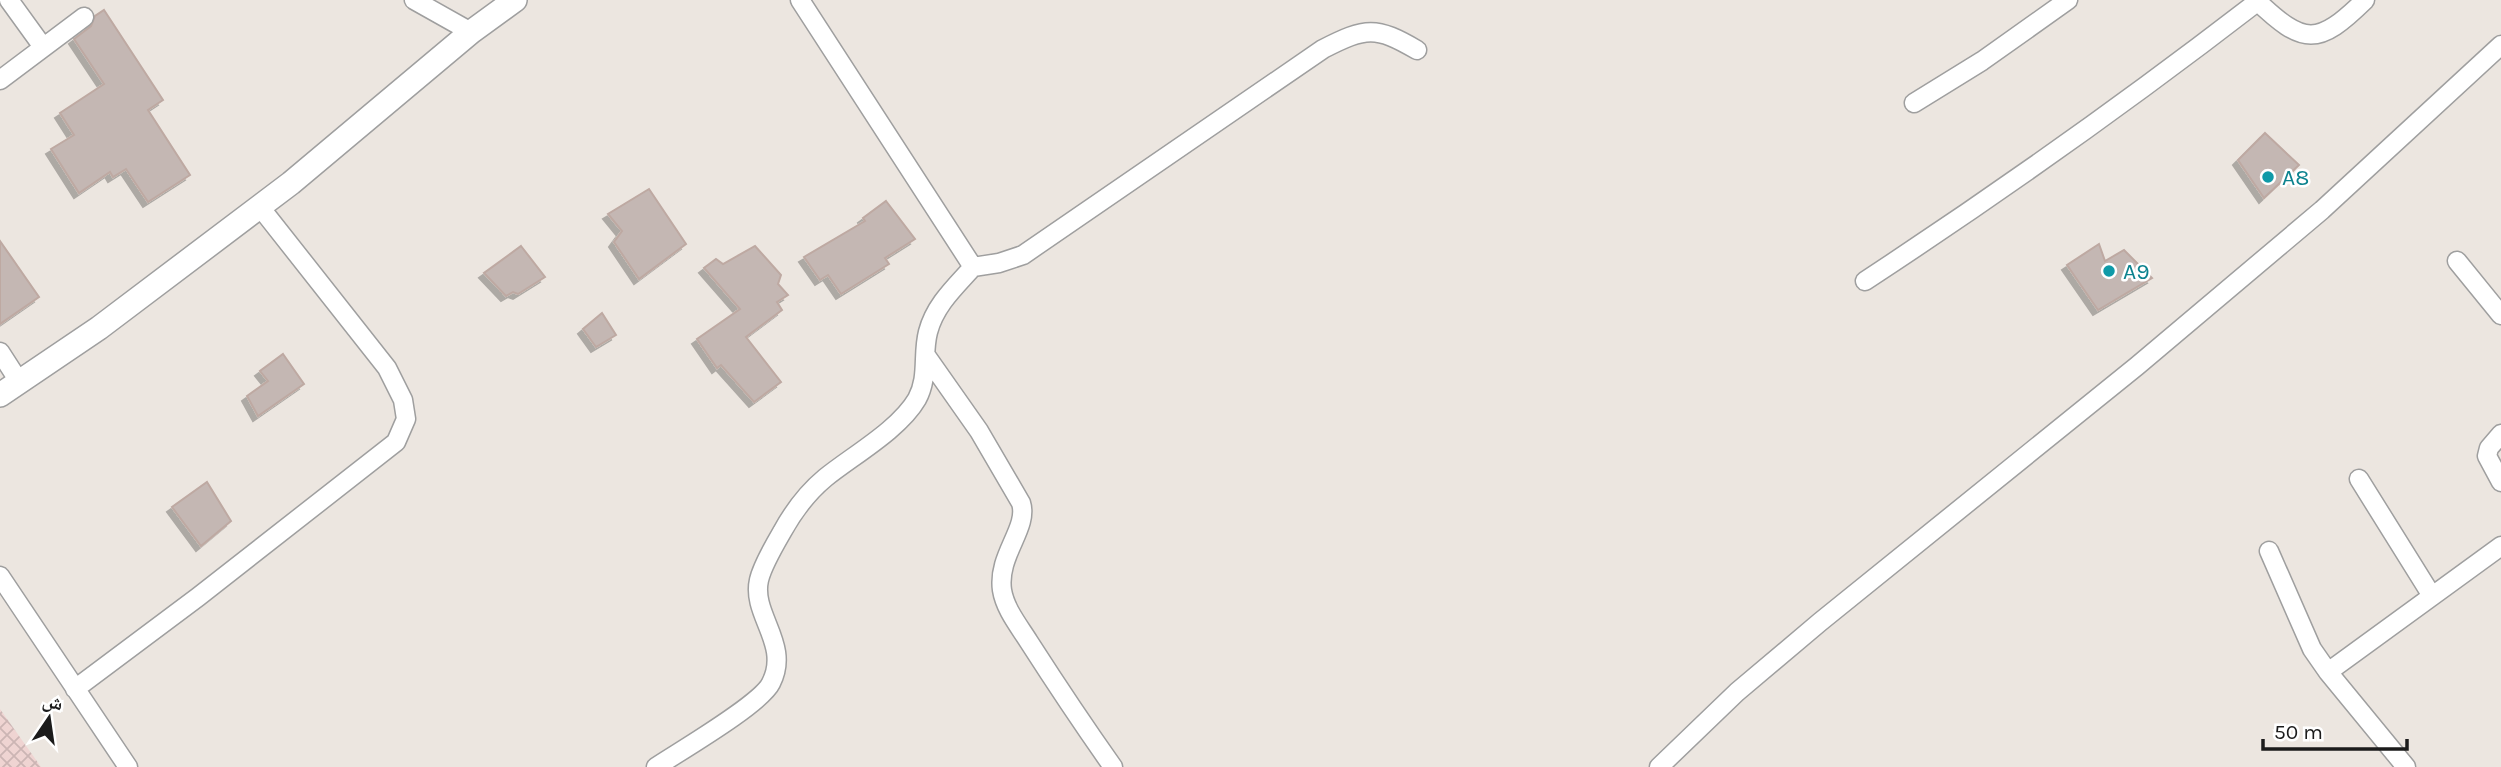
<svg xmlns="http://www.w3.org/2000/svg" width="2501" height="767" viewBox="0 0 2501 767" font-family="Karla,'Noto Naskh Arabic',sans-serif">
<style>
.military{fill:url(#military-cross-hatch)}
.building{fill:#c4b7b3;stroke:#bea9a2;stroke-width:2;filter:url(#shadow)}
.lines{fill:none;stroke-linecap:round;stroke-linejoin:round}
.minor-casing{stroke:#9f9f9f;stroke-width:21}
.tertiary-casing{stroke:#9f9f9f;stroke-width:26}
.minor{stroke:#fff;stroke-width:18}
.tertiary{stroke:#fff;stroke-width:23}
.culture-dot{fill:#0f9aa8;stroke:#fff;stroke-width:2.5}
.labels{text-anchor:middle;stroke-width:5;stroke-linejoin:round;paint-order:stroke}
.culture-label{font-size:23px;fill:#0d838f;stroke:#fff;text-anchor:start}
</style>
<defs>
<pattern id="military-cross-hatch" width="8" height="8" patternUnits="userSpaceOnUse" patternTransform="scale(1.75)"><rect width="8" height="8" fill="#efd4d2"/><path d="M0 0l8 8M0 8l8-8" fill="none" stroke="#ccb5b4"/></pattern>
<filter id="shadow"><feDropShadow dx="-5" dy="5" stdDeviation="0" flood-color="#0004"/></filter>
</defs>
<rect width="100%" height="100%" fill="#ece6e0"/>
<path class="military" d="M0,709L41,767H0Z"/>
<path class="building" d="M104,10L163,100L148,110L190,175L148,202L126,169L113,177L110,172L79,193L51,149L74,135L60,113L104,84L74,39L91,26L95,16Z
M2265,133L2299,165L2264,198L2238,160Z
M649,189L686,244L639,279L614,242L622,231L608,214Z
M886,201L915,239L885,258L889,264L841,294L828,275L820,280L804,257L865,221L863,218Z
M0,241L39,297L0,324Z
M2099,244L2105,261L2124,250L2152,278L2098,310L2067,265Z
M521,246L545,277L518,294L513,292L506,296L484,273Z
M755,246L781,275L778,284L788,295L777,302L782,310L746,337L781,382L754,402L721,365L717,368L697,339L740,309L704,268L716,259L723,264Z
M602,313L616,335L596,347L583,329Z
M283,354L304,384L258,416L247,396L268,381L260,371Z
M207,482L231,521L201,546L172,507Z"/>
<g class="lines">
<defs>
<path id="minor" d="M9,0L43,47
M414,0L471,32
M800,0L973,267L999,263L1023,255L1323,49C1366,27 1376,26 1417,50
M2256,0C2304,46 2318,46 2365,0
M0,80L84,17
M1914,103L1982,61L2068,0
M2457,261L2501,315
M1865,281C1999,193 2130,100 2257,2
M0,352L20,383
M927,357L979,431L1021,503C1029,528 997,555 1002,590C1005,609 1019,626 1029,642C1056,684 1084,726 1113,767
M2501,434L2489,448L2487,456L2501,482
M2359,479L2432,596
M2269,551L2312,649L2328,672L2406,767
M0,576L128,767
M2328,672L2501,546
M75,689L198,597L396,442L406,419L403,400L387,368L260,207
M656,767C680,751 761,704 771,683C791,644 751,615 759,580C762,567 775,544 782,532C793,512 807,493 825,478C852,456 899,430 917,399C929,377 922,355 928,332C935,305 955,287 973,267
M1659,767L1737,692L1820,622L2137,366L2322,210L2501,45"/>
<path id="tertiary" d="M0,395L99,328L291,183L471,32L515,0"/>
</defs>
<use href="#minor" class="minor-casing"/>
<use href="#tertiary" class="tertiary-casing"/>
<use href="#minor" class="minor"/>
<use href="#tertiary" class="tertiary"/>
</g>
<g class="culture-dot">
<circle cx="2268" cy="177" r="7"/>
<circle cx="2109" cy="271" r="7"/>
</g>
<g class="labels">
<g class="culture-label">
<text x="2282" y="185">A8</text>
<text x="2123" y="279">A9</text>
</g>
</g>
<g transform="translate(49 718) rotate(13)" stroke="#ffffff" stroke-width="5" paint-order="stroke">
<path d="M0-5L12 26L0 18L-12 26Z" fill="#1b1b1b"/>
<text y="-10" font-size="19" font-weight="bold" text-anchor="middle" fill="#1b1b1b">ش</text>
</g>
<path d="M2263 739v10h144v-10" fill="none" stroke="#1b1b1b" stroke-width="3.5"/>
<text x="2274" y="739" font-size="21" fill="#1b1b1b" stroke="#ffffff" stroke-width="5" paint-order="stroke">50 m</text>
</svg>
